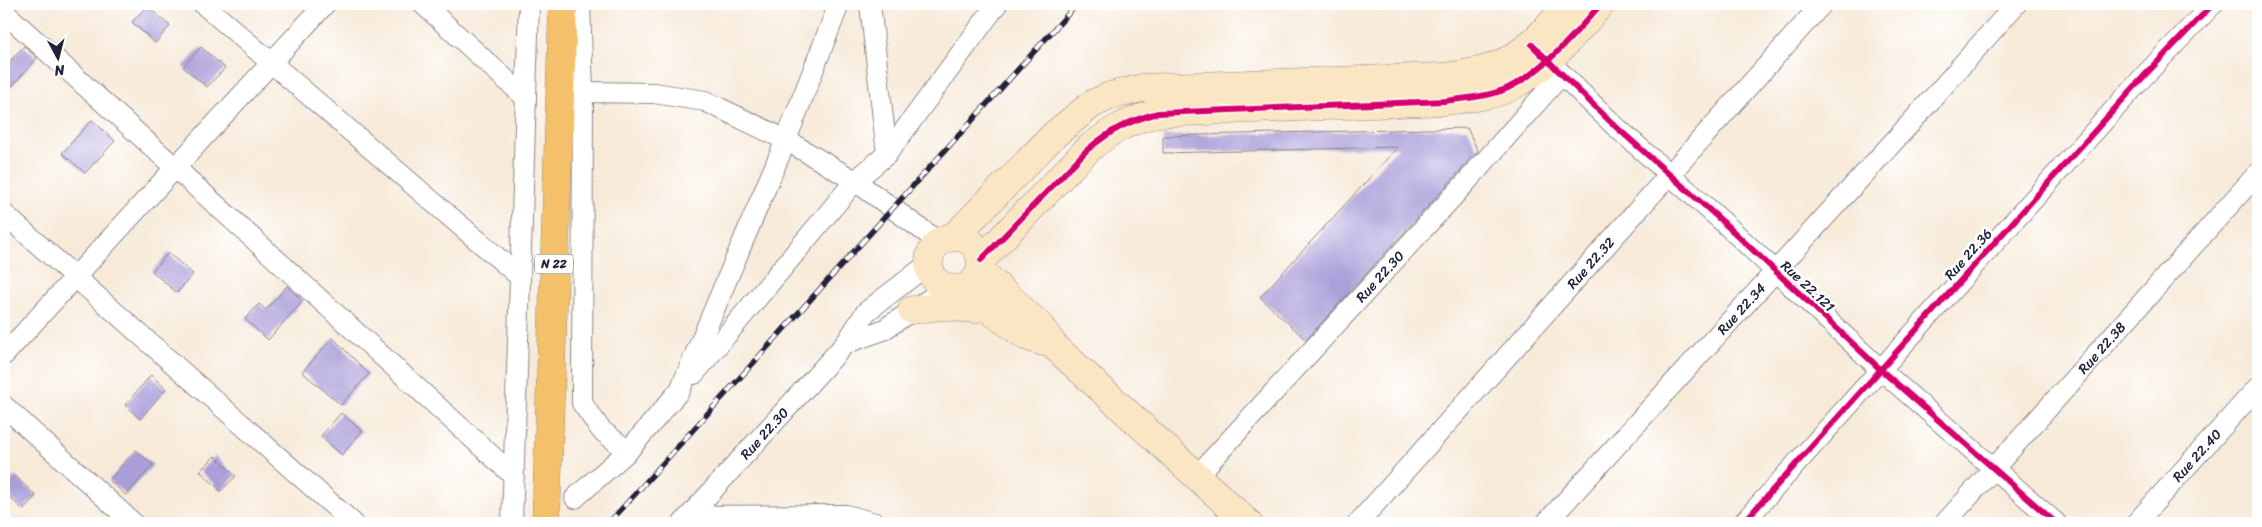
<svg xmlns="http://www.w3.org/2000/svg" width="2262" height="527" viewBox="0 0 2262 527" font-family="Sriracha,sans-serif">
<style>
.building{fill:#ab9fd9}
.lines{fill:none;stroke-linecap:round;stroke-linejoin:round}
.street-casing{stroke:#8c868a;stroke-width:22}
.secondary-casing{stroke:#8c868a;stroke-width:29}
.primary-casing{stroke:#8c868a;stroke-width:29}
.street{stroke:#fff;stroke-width:20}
.secondary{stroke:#fbe6c3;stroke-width:28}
.primary{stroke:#f4c16a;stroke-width:28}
.rail-casing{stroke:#22223b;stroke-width:5.5}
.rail{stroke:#fff;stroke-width:4;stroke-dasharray:11;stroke-linecap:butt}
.cycleway-casing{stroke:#fff;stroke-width:9}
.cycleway{stroke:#d6006c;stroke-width:6}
.labels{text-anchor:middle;stroke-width:5;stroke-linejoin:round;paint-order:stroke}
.shield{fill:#fff;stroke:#646476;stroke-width:1}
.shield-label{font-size:12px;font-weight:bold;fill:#22223b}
.street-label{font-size:14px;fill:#22223b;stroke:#fff}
</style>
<rect width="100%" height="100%" fill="#fff"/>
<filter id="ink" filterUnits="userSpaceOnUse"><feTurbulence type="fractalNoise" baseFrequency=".02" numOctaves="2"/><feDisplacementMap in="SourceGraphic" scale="10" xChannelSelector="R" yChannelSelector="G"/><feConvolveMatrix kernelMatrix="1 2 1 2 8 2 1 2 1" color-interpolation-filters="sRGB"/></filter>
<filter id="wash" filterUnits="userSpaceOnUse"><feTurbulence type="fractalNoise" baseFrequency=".0096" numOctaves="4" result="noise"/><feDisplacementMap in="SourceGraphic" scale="20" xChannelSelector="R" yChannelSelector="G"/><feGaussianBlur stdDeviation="1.12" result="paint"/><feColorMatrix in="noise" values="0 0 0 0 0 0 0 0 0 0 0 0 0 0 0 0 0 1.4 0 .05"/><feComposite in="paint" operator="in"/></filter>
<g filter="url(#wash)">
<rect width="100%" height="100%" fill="#f7ead9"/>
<g id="blocks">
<path class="building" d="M147,6L170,26L155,43L132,22Z
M24,46L37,58L4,95V68Z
M201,47L225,68L207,87L183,67Z
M92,120L115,141L85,173L62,153Z
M1467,128L1478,151L1306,340L1260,297L1398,147L1163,153V136Z
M168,253L193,274L177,293L152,271Z
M287,286L303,301L268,340L245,319L259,304L266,310Z
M333,338L369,374L341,405L302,372Z
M151,375L166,389L140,419L125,405Z
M341,413L362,431L342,455L321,436Z
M136,450L153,465L126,495L109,480Z
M215,456L236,476L221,491L200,471Z
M15,476L36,496L23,510L4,491V487Z"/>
</g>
</g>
<g filter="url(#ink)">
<use href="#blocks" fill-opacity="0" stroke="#8c868a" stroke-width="1"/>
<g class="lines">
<defs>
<g id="street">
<path d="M203,4L520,277"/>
<path d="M423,4L526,98"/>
<path d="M580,4L583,92L582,403L601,430L628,451"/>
<path d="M870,4L887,154L855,181L939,242"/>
<path d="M4,12L514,476"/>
<path d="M1538,51L1615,126L1723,222L1881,370L2056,523"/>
<path d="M583,92L654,93L705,101L786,140L855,181L694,374"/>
<path d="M887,154L997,4"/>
<path d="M4,214L353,523"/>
<path d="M846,343L883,330L946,288"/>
<path d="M4,355L325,4"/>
<path d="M4,406L133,523"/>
<path id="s1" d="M1196,477L1470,178L1562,74"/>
<path d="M575,498L628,451L680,390L786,140L839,4"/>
<path d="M690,516L846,515L875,523"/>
<path d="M512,523L529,4"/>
<path id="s2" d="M683,523L846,343L866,312L928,264"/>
<path id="s3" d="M1358,523L1822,4"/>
<path id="s4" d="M1546,523L1916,117L2016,4"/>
<path d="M1743,523L2145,75L2213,4"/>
<path id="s5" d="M1945,523L2258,173"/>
<path id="s6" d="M2136,523L2258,387"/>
</g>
<path id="secondary" d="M929 263a26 26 0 1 1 52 0a26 26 0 1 1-52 0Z
M954,237L1054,135L1092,104L1110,96L1142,88L1443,77C1510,70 1526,52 1569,4
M981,260L1087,150C1111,130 1128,121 1158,113L1445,101C1466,98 1489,97 1508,88C1547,69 1573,35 1601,4
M980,270L1039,325L1054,346L1248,523
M962,289L1025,336L1043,342
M912,310L941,306L975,309"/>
<path id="primary" d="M546,523L563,4"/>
</defs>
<use href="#street" class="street-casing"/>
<use href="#secondary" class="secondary-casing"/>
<use href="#primary" class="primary-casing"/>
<use href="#street" class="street"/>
<use href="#secondary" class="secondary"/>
<use href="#primary" class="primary"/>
<defs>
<path id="rail" d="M609,523L1077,4"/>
</defs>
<use href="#rail" class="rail-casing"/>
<use href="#rail" class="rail"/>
<defs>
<path id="cycleway" d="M1532,45L1615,126L1723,222L1881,370L2056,523
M981,260L1087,150C1111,130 1128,121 1158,113L1445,101C1466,98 1489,97 1508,88C1547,69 1573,35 1601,4
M1743,523L2145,75L2213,4"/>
</defs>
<use href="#cycleway" class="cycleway-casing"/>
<use href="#cycleway" class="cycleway"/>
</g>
</g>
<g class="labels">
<rect class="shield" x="535" y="254.5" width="38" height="19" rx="4"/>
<g class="shield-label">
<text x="554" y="268">N 22</text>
</g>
<g class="street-label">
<text transform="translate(1968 254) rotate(-48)" y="5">Rue 22.36</text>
<text dy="5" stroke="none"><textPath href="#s3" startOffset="349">Rue 22.32</textPath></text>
<text dy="5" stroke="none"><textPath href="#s1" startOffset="272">Rue 22.30</textPath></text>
<text transform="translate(1808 286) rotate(43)" y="5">Rue 22.121</text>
<text dy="5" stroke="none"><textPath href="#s4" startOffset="290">Rue 22.34</textPath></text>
<text dy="5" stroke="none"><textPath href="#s5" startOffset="235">Rue 22.38</textPath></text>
<text dy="5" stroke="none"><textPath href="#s2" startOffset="121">Rue 22.30</textPath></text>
<text dy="5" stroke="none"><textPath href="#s6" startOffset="91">Rue 22.40</textPath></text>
</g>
</g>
<rect width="2262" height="527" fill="none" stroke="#fff" stroke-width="20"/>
<g transform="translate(58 58) rotate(173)" stroke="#ffffff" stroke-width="4" paint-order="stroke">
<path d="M0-4L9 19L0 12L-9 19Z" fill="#22223b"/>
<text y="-8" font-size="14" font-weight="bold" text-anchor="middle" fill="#22223b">N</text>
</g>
</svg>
